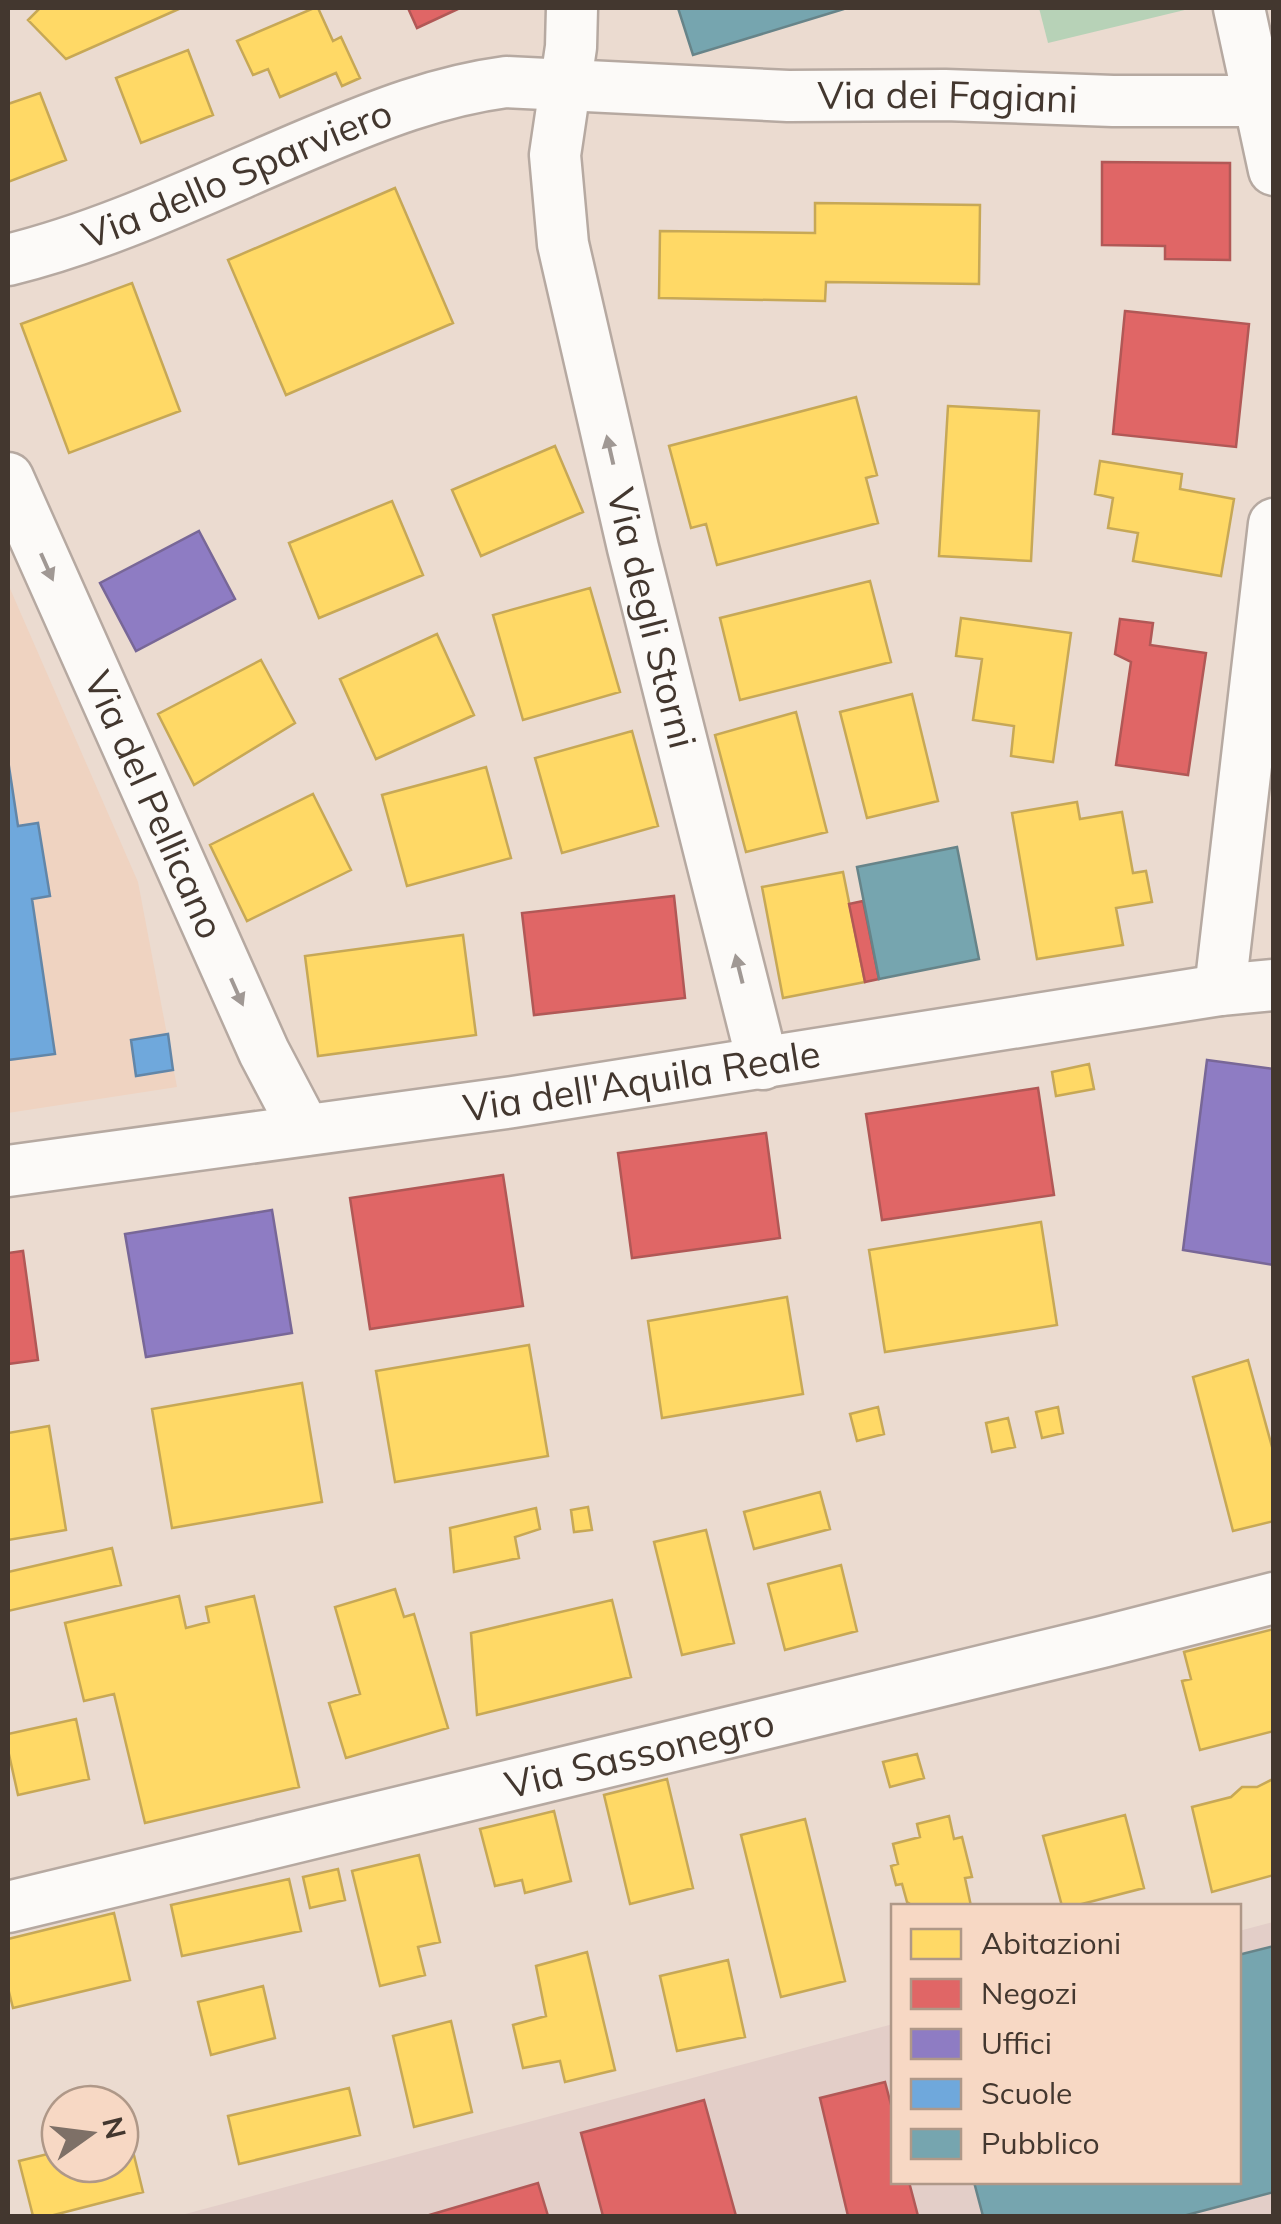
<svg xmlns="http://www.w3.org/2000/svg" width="1281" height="2224" viewBox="0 0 1281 2224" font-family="Mulish,sans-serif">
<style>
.commercial{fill:#e3cec8}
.built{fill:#efd3c1}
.green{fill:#b7d2b7}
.homes{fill:#ffd966;stroke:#c7a856;stroke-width:2.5}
.shops{fill:#e06666;stroke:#b15856;stroke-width:2.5}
.offices{fill:#8e7cc3;stroke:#786797;stroke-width:2.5}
.schools{fill:#6fa8dc;stroke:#6286a8;stroke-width:2.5}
.public{fill:#76a5af;stroke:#678489;stroke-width:2.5}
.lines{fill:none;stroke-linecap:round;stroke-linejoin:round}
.minor-casing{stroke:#b6a9a1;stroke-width:55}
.minor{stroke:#fcfaf8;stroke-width:50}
.oneway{fill:#a09894}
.labels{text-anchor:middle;stroke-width:10;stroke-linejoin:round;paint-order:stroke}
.street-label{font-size:38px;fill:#43372f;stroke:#f7d8c4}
</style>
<rect width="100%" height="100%" fill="#ebdbd0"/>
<path class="commercial" d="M1273,1922V2216H178L893,2024L894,2182H1238L1239,1931Z"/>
<path class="built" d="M8,584L138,882L177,1087L8,1113Z"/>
<path class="green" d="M1039,8H1193L1048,43Z"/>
<path class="homes" d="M40,8H181L66,59L28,20Z
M314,8H318L333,41L341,37L360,78L342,86L336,73L280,97L268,69L253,75L237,41Z
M188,50L213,115L141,143L116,78Z
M40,93L66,160L8,182V104Z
M395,188L453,323L286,395L228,260Z
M815,203L980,205L979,284L826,282L825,301L659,298L660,231L815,233Z
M132,283L180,411L69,453L21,324Z
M856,397L877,475L866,478L878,523L717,565L706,524L691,528L669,446Z
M948,406L1039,411L1031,561L939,556Z
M555,446L583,512L481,556L452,490Z
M1100,461L1182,474L1180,489L1234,499L1221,576L1133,561L1138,533L1108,528L1113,498L1095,494Z
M392,501L423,575L319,618L289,543Z
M870,581L891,662L740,700L720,618Z
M590,588L620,692L523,720L493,615Z
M961,618L1071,633L1053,762L1011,756L1014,726L973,720L982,659L956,656Z
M437,634L474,715L376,759L340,679Z
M261,660L295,723L194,785L158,714Z
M912,694L938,801L867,818L840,712Z
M796,712L827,832L746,852L715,735Z
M632,731L658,826L562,853L535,758Z
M486,767L511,858L407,886L382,795Z
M313,794L351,870L247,921L210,845Z
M1077,802L1080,819L1122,812L1133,873L1146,871L1152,902L1116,908L1123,945L1037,959L1012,813Z
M843,872L865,982L783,998L762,887Z
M463,935L476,1035L318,1056L305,956Z
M1089,1064L1094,1089L1056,1096L1052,1072Z
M1041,1222L1057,1325L885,1352L869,1250Z
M787,1297L803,1394L662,1418L648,1321Z
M529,1345L548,1456L395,1482L376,1371Z
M1248,1360L1274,1454V1521L1233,1531L1193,1377Z
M302,1383L322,1502L172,1528L152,1409Z
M878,1407L884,1434L857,1441L850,1414Z
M1058,1407L1063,1433L1042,1438L1036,1412Z
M1008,1418L1015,1447L992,1452L986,1423Z
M49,1426L66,1530L8,1540V1433Z
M820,1492L830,1529L754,1549L744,1512Z
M588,1507L592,1530L574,1532L571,1510Z
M536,1508L540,1529L515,1537L519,1558L454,1572L450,1528Z
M706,1530L734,1643L682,1655L654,1542Z
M112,1548L121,1585L8,1611V1572Z
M841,1565L857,1631L785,1650L768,1584Z
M395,1589L404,1617L414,1614L448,1728L346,1758L329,1703L360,1694L335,1607Z
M179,1596L186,1628L209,1622L206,1607L254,1596L299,1787L145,1823L114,1694L84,1701L65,1623Z
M612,1600L631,1677L477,1715L471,1633Z
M1274,1629V1731L1200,1750L1182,1681L1191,1679L1184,1652Z
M76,1719L89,1779L18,1795L8,1750V1734Z
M917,1754L924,1778L890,1787L883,1762Z
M667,1779L693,1888L630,1904L604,1795Z
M1273,1779L1274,1875L1212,1892L1192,1807L1231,1797L1242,1787H1257Z
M554,1811L571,1881L525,1893L522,1880L495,1886L480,1829Z
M1125,1815L1144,1888L1074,1906H1062L1043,1836Z
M949,1816L954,1839L962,1837L972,1877L965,1878L971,1906H913L907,1902L902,1884L896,1885L891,1866L898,1864L893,1844L920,1837L917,1824Z
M805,1819L845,1981L781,1997L741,1835Z
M419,1855L440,1942L418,1947L425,1975L380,1986L352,1871Z
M338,1869L345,1900L310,1908L303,1877Z
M289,1879L301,1931L182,1956L171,1905Z
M114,1913L130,1980L13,2008L8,1988V1939Z
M587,1952L615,2070L565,2082L560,2061L523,2068L513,2025L546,2016L536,1966Z
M728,1960L745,2037L677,2051L660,1976Z
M263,1986L275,2038L211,2055L198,2002Z
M451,2021L472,2112L414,2127L393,2036Z
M349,2088L360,2135L239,2164L228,2116Z
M129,2135L143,2192L50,2216H33L19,2161L60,2151V2164H120V2137Z"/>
<path class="shops" d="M408,8H460L417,28Z
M1102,162L1230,163V260L1165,259V246L1102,245Z
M1125,311L1249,324L1236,447L1113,434Z
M1120,619L1153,623L1150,645L1206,653L1188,775L1116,765L1131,662L1115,654Z
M674,896L685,998L534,1015L522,913Z
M863,901L879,979L865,982L849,904Z
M1038,1088L1054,1195L882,1220L866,1114Z
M766,1133L780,1238L632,1258L618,1153Z
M503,1175L523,1306L370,1329L350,1198Z
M23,1251L38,1360L8,1364V1253Z
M885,2082L894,2116V2182H909L918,2216H848L820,2098Z
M704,2100L736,2216H603L581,2133Z
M538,2183L548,2216H426Z"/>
<path class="offices" d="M199,531L235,599L136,651L100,583Z
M1207,1060L1274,1069V1265L1183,1250Z
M272,1210L292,1333L146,1357L125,1234Z"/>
<path class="schools" d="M8,760L18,826L38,823L50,896L32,899L55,1054L8,1060Z
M168,1034L173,1070L136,1076L131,1040Z"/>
<path class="public" d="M678,8H847L693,55Z
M957,847L979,959L879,979L857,867Z
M1274,1946V2192L1183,2216H983L974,2182H1238V1955Z"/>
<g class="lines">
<defs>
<g id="minor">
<path id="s1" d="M572,8L571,47L555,155L563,244L633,548L763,1064"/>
<path d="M1239,8L1274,170"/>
<path id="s2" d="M8,260C114,234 215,183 316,141C378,115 438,91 506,82L788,96L945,95L1113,101H1274"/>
<path id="s3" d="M8,478L264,1052L305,1130"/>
<path d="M1220,990L1274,524"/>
<path id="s4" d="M8,1171L513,1102L1220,990L1274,985"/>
<path id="s5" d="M8,1907L1102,1642L1274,1598"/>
</g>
</defs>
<use href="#minor" class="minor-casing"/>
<use href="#minor" class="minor"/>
</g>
<defs><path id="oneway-solid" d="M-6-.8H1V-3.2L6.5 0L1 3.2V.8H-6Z" transform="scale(2.5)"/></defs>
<g class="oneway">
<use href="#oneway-solid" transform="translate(610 450) rotate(-103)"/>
<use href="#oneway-solid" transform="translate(47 567) rotate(66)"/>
<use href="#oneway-solid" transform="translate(739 969) rotate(-104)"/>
<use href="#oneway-solid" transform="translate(237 992) rotate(66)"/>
</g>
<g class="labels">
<g class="street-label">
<text dy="13" stroke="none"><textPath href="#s2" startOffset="972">Via dei Fagiani</textPath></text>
<text dy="13" stroke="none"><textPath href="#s2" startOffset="245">Via dello Sparviero</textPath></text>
<text dy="13" stroke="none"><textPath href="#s1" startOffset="622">Via degli Storni</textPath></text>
<text dy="13" stroke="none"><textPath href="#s3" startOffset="358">Via del Pellicano</textPath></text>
<text dy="13" stroke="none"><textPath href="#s4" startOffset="640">Via dell'Aquila Reale</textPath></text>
<text dy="13" stroke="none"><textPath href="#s5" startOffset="650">Via Sassonegro</textPath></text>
</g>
</g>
<rect width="1281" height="2224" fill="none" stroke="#43372f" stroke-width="20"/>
<rect x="891" y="1904" width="350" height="280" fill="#f7d8c4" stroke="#af9888" stroke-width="2.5"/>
<rect x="911" y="1929" width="50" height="30" fill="#ffd966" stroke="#af9888" stroke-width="2.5"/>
<text x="981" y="1954" font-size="30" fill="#43372f">Abitazioni</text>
<rect x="911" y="1979" width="50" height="30" fill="#e06666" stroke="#af9888" stroke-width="2.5"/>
<text x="981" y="2004" font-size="30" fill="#43372f">Negozi</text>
<rect x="911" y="2029" width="50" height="30" fill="#8e7cc3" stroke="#af9888" stroke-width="2.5"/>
<text x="981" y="2054" font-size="30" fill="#43372f">Uffici</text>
<rect x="911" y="2079" width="50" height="30" fill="#6fa8dc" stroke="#af9888" stroke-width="2.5"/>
<text x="981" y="2104" font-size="30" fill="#43372f">Scuole</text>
<rect x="911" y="2129" width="50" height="30" fill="#76a5af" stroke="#af9888" stroke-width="2.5"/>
<text x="981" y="2154" font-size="30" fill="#43372f">Pubblico</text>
<g transform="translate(90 2134) rotate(76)"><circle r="48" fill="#f7d8c4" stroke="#af9888" stroke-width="2.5"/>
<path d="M0-8L18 38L0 25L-18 38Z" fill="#7e7067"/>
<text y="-15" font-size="28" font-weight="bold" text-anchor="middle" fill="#43372f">N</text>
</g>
</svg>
